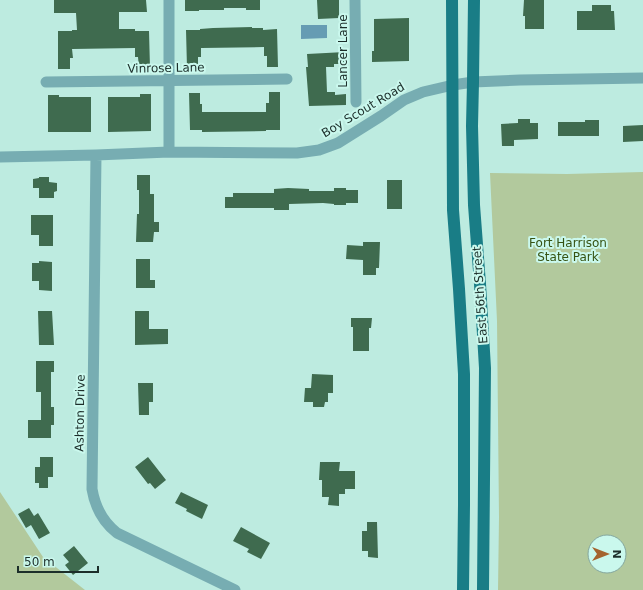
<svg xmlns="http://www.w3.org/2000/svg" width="643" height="590" viewBox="0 0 643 590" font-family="'DejaVu Sans',sans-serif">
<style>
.green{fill:#b2c99d;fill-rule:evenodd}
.water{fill:#669cb3}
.building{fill:#3f6b4f}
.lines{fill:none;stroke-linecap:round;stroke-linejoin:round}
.minor{stroke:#77adb2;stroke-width:11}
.major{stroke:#197d86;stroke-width:12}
.labels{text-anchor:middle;stroke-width:4;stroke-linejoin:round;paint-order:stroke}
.street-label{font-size:12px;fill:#1c2e2a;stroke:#caf8ed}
.park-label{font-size:12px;fill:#365212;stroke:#caf8ed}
</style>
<rect width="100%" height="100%" fill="#bdebe0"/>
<path class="green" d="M643,172V590H498L499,517L497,321L490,173L567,174ZM595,542H619V566H595Z
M0,492L43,557L85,590H0Z"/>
<path class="water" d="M301,25H327V38L301,39Z"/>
<path class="building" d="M54,0H146L147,12H119V29H135V31H149L150,68H139L138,57H135V48L72,49L73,58H70V69H58V31H72V30H77L76,13H54Z
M185,0H260V10H246V8H224V10H199V11H185Z
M317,0H339V18L318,19Z
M524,0H544V29H525V16H523Z
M592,5H611V11H614L615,30H577V11H592Z
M409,18V61L372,62V51H374V19Z
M252,27V28H263V30L277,29L278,67H267V56H264V47L201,48V57H198V68H187L186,30H200V29L213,28Z
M345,52L346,64H334V67H326L327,92H335V95L346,94V105L309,106L306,67H308L307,54Z
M269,92H280V130H266V131L202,132V130H190L189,93H200V104H202V112H266V103H269Z
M140,94H151V131L108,132V97H140Z
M48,95H59V97H91V132H48Z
M518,119H530V123H538V139L514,140V146H502L501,124L518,123Z
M585,120H599V136H558V122H585Z
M643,125V141L623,142V126Z
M137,175H150V194H154V222H159V232H154L153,242H136L137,214H139V190H137Z
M39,177H49V182L57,183V191L54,192V198H39V188H33V179L39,178Z
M387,180H402V209H387Z
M288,188L309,189V191H334V188H346V190H358V203H346V205H334V204L323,203L289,204V210H274V208H225V197H233V193H274V189Z
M31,215H53V246H39V235H31Z
M363,242H380L379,268H376V275H363V260L346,259L347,245L363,246Z
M136,259H150V280H155V288H136Z
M39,261L52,262V291L39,290V281H32V263H39Z
M38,311H52L54,345H39Z
M135,311H149V329H168V344L135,345Z
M351,318H372L371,328H369V351H353V327H351Z
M36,361H54V372H51V407H54V425H51V438H28V420H41V392H36Z
M312,374L333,375V393H328V402H325L324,407H313V402H304L305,388H311Z
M138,383H153V402H149V415H139Z
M40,457H53V477H48V488H39V483H35V467H40Z
M148,457L166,480L155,489L150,483L148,484L135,467Z
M320,462H340L339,471H355V489H345V494H339V506L328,505L329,497H322V480H319Z
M181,492L208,505L202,519L186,511L187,509L175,503Z
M29,508L34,516L38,513L50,533L39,539L31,525L26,528L18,514Z
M367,522H377L378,558L368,557V551H362V531H367Z
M241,527L270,543L261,559L247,552L249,549L233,541Z
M74,546L88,563L73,575L65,565L69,562L63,555Z"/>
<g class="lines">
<path class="minor" d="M355,0L356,102
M46,82L287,79
M169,152V0
M96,155L92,489C95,507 103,522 117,533L235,590
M0,157L96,155L169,152L297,153L319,150L338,143L381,116L404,100L423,92L453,85L473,82L520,80L643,78"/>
<path class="major" d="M452,0L453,210L459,289L464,374V505L463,590
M474,0L473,82L472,126L473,165L474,205L480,284L485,368L483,590"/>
</g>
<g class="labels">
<g class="street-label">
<text transform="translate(343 51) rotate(-90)" y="4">Lancer Lane</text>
<text transform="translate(166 68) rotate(-1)" y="4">Vinrose Lane</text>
<text transform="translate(363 110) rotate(-31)" y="4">Boy Scout Road</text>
<text transform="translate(480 295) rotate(-94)" y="4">East 56th Street</text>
<text transform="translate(80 413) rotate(-89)" y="4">Ashton Drive</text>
</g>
<g class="park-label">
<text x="568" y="247">Fort Harrison<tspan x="568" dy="14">State Park</tspan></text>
</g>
</g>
<g transform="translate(607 554) rotate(90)"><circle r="19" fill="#caf8ed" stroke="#84a79f"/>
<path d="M0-3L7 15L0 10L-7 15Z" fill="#a4642e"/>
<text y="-6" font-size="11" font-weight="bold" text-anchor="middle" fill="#1c2e2a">N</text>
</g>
<path d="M18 566v6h80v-6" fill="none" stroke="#1c2e2a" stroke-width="2"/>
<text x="24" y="566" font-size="12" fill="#1c2e2a" stroke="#caf8ed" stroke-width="3" paint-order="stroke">50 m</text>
</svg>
